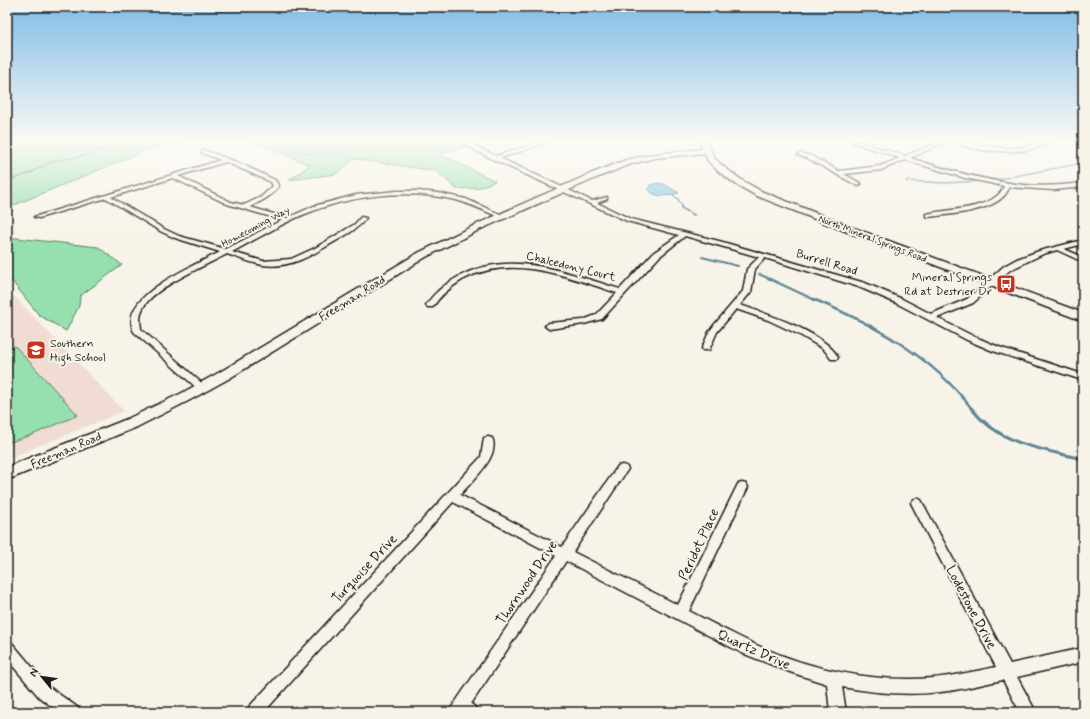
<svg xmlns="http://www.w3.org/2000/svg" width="1090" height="719" viewBox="0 0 1090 719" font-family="Mynerve,sans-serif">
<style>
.built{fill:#f0dcd2}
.green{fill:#96dfae;stroke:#597e65}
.water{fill:#85c9e6;stroke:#5b8495}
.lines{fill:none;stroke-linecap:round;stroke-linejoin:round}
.stream-far3{stroke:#5b8495;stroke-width:1.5}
.stream-far2{stroke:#5b8495;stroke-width:2}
.stream-far1{stroke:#5b8495;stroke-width:2.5}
.stream{stroke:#5b8495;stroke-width:3}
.street-casing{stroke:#1c1c1c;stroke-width:3}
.secondary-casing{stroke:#1c1c1c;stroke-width:3}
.street{fill:#f7f3e8;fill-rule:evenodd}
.secondary{fill:#f7f3e8;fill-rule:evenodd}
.labels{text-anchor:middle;stroke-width:4;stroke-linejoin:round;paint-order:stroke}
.far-street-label{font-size:10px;fill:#1c1c1c;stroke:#f7f3e8}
.street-label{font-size:12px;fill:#1c1c1c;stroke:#f7f3e8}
.poi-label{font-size:12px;fill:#1c1c1c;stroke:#f7f3e8;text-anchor:end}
.near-street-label{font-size:14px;fill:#1c1c1c;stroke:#f7f3e8}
</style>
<rect width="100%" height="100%" fill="#f7f3e8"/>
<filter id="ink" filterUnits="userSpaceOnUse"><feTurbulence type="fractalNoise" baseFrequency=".025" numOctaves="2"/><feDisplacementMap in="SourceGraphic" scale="8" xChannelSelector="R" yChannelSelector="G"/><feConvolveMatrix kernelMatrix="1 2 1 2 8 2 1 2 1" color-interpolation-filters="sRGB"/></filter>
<g filter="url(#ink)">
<path class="built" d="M7,289L124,411L7,459Z"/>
<path class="green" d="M7,142H179L147,150L7,208Z
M254,142H294L282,147C295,154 339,156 353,150L352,148L328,146L323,142H482L440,154L495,181L478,188L456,189L437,171L354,159L336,174L289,180L310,165Z
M7,237L98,247L122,265L80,296L79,306L66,331L39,315L7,275Z
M15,346L78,415L32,435L7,443V349Z"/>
<path class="water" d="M294,142H323L328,146L354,149C343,157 293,154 281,147Z
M658,183L664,184L679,193C669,196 656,199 648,189L650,185Z"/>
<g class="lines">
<path class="stream-far3" d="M7,181L30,173L51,162L86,155L105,147L109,142
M906,181L945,183L984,181
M989,181L1083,163
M671,194L678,199L682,206L681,208L689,212"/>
<path class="stream-far2" d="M687,211L694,215
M702,257L738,266
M759,274L815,300"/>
<path class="stream-far1" d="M813,299C873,324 932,356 972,409"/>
<path class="stream" d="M971,408C1000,445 1040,449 1083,459"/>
<defs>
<path id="street" d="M460,142H467L496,156L540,142H549L500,158L592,201L607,197V199L597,203L631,219L719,241L865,283L902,299L931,314L967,299L1004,266L1017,259L1039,251L1083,240V244L1064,249L1083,257V262L1057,250L1043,254L1010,270L973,303L937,318L973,336L999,347L1082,374L1083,377L1079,379L1076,378L993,351L967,340L896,303L859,287L765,258L755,269L751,292L740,305C767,314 824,332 838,357L837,359H831L826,352L822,348L800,335L768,320L736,309L717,332L709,350H703L702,348L709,332L715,324L743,291L747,269L759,257L685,236L659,257L602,319L584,324L549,329L545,326L549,323L583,320L596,315L617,293C567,277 513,253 462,280C451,287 440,295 433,307H427L426,305C434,293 445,284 458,277C511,248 567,273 620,289L653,253L679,235L627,221L492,159Z
M852,142H860L905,156L939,142H946L910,158C947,170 985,181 1024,185C1044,187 1063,185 1083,183V187L1054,190L1009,187C1002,212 950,214 928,217L926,216V214C947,209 996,210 1004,186L965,178L905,160L881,170L844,174L860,183L861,184L858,186L807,158L798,155L801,153L811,156L839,171L880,166L900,158Z
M953,142C974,142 994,149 1015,148C1027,148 1039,142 1051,142C1028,156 976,153 953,142Z
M204,150L239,163L275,180L279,186L273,193L265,199L250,207L287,218L314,206L356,195L397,191H418L438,193L466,199L504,216L499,217C485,211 471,204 456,200C405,188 349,195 300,216C277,226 255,240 232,252L263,261L291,259L315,248L355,224L361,217L366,218C358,229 346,235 334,242C312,255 290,269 263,265C251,263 239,258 227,254C207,265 152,288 143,308C139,315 140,322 141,329L205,386L207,388L202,391L199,390L134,332C116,296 196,265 220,252L175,238L160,231L106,198L39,218L34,217L221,160L202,153V151ZM226,162L271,182L273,186L261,197L244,205L231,202L178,176ZM173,178L227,204L282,220L226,249L179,236L164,229L111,197Z
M488,437L492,438C501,456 471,482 460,495L562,547L618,466L622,465L626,466L628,469L626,472L573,552L678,605L738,484L742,483L746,484L748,487L689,611C710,622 731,633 752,643C808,669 872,683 933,678C954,676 975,671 996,667L911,503L913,500L917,498L921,500L1010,664L1083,648V662L1017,677L1036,712H1020L1003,680C982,684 961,690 940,692C907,696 875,693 842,687L846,712H830L827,684L790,672L742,653L566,561L471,704L475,707L478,712H449L452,707L556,556L453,502L264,712H246L249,707L481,457L484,438Z
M7,641L12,643L49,687L77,707L80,712H59L39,697L7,659Z"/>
<path id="secondary" d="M702,142H707L714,158L725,168L743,181L763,192L851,227L1083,313V321L845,231L757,196L737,185L719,172L708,161L705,153L655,158L631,164L596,178L481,229L426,257L230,378L190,400L137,427L7,480V467L127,419L180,394L220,372L418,253L475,225L590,174L626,160L655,154L703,149L700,144Z"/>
</defs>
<use href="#street" class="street-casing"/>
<use href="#secondary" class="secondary-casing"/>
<use href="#street" class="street"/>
<use href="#secondary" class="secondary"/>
</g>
</g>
<linearGradient id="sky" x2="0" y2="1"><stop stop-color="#80bce7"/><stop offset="0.58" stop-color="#fbfaf5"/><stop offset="1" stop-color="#fbfaf5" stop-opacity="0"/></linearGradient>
<rect width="1090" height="243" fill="url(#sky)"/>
<defs>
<symbol id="bus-square" viewBox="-11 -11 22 22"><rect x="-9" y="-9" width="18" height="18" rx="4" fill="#c8321e" stroke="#f7f3e8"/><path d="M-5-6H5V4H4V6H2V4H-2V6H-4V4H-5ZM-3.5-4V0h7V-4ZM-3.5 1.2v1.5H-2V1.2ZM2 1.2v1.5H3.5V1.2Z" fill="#fff"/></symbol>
<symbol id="school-square" viewBox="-11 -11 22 22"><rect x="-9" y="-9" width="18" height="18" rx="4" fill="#c8321e" stroke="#f7f3e8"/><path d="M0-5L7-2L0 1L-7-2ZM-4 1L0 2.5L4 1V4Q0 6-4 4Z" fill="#fff"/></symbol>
</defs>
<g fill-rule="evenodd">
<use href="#bus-square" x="995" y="273" width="22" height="22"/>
<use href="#school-square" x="25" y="339" width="22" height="22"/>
</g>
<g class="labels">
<g class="far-street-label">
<text transform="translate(255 226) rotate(-28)" y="4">Homecoming Way</text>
<text transform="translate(873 238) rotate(21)" y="4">North Mineral Springs Road</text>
</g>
<g class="street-label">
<text transform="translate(827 262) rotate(17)" y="4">Burrell Road</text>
<text transform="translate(571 266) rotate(14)" y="4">Chalcedony Court</text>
<text transform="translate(352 298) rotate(-32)" y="4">Freeman Road</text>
<text transform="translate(66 450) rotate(-23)" y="4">Freeman Road</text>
</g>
<g class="poi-label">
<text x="992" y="281">Mineral Springs<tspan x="992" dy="14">Rd at Destrier Dr</tspan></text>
<text x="50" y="347" text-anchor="start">Southern<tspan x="50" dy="14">High School</tspan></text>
</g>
<g class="near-street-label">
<text transform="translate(698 544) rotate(-65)" y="5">Peridot Place</text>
<text transform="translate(364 568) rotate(-47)" y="5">Turquoise Drive</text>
<text transform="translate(526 582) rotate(-56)" y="5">Thornwood Drive</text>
<text transform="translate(972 607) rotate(62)" y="5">Lodestone Drive</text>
<text transform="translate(754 649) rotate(24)" y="5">Quartz Drive</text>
</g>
</g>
<rect width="1090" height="719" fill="none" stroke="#f7f3e8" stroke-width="24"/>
<rect x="12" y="12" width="1066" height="695" fill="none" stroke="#1c1c1c" stroke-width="1.5" filter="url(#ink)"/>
<g transform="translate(42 677) rotate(299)" stroke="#f7f3e8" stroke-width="3" paint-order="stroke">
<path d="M0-3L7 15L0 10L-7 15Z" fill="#1c1c1c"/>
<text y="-6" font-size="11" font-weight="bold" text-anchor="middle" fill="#1c1c1c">N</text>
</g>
</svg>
